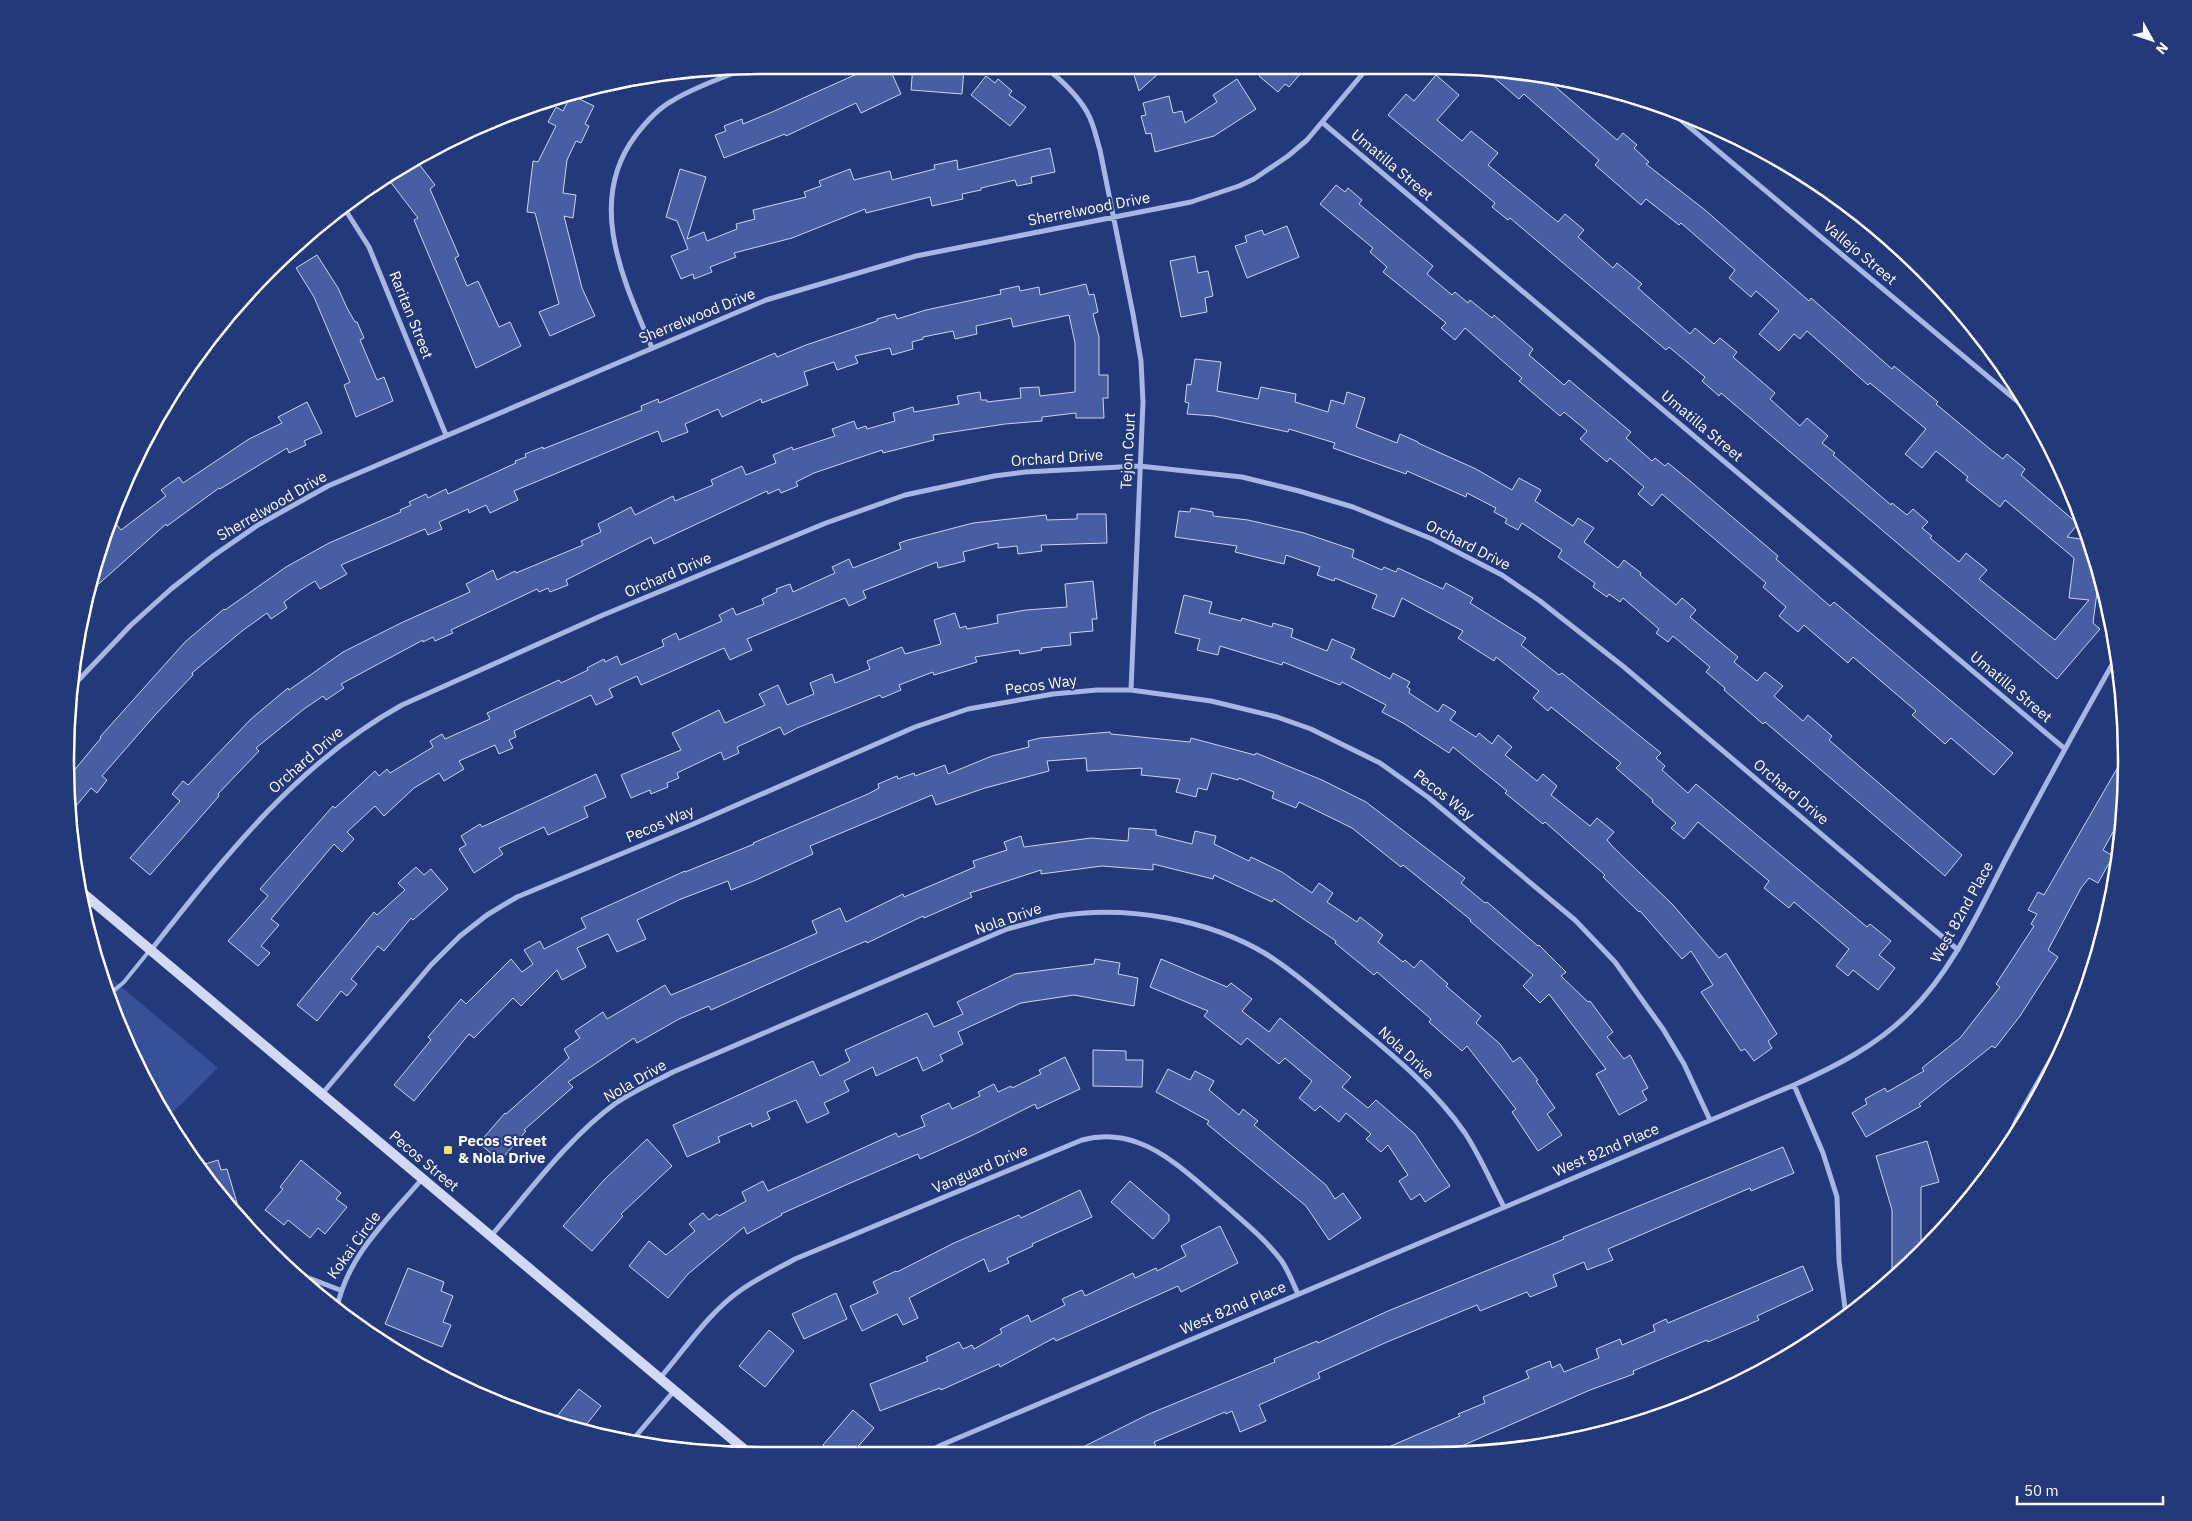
<svg xmlns="http://www.w3.org/2000/svg" width="2192" height="1521" viewBox="0 0 2192 1521" font-family="'IBM Plex Sans',sans-serif">
<style>
.green{fill:#365099}
.lines{fill:none;stroke-linecap:round;stroke-linejoin:round}
.stream{stroke:#9aafe6;stroke-width:5.5}
.building{fill:#475fa2;stroke:#c9d5f4}
.lane{stroke:#a6b7e5;stroke-width:4}
.street{stroke:#a6b7e5;stroke-width:5}
.secondary{stroke:#d0d9f5;stroke-width:10}
.poi-dot{fill:#f0e26a;stroke:#23397b;stroke-width:2}
.labels{text-anchor:middle;stroke-width:4;stroke-linejoin:round;paint-order:stroke}
.street-label{font-size:15px;fill:#fff;stroke:#23397b}
.poi-label{font-size:15px;font-weight:bold;fill:#fff;stroke:#23397b;text-anchor:start}
.rim{fill:none;stroke:#fff;stroke-width:2.5}
</style>
<rect width="100%" height="100%" fill="#23397b"/>
<path class="green" d="M105,973L218,1068L166,1119L137,1068Z"/>
<g class="lines">
<path class="stream" d="M1994,1167L2018,1118L2080,1008"/>
</g>
<path class="building" d="M877,65H888L901,94L861,113L856,103L786,136L785,134L724,158L715,135L726,131L724,126L742,119L743,124L772,112Z
M913,65L964,68L962,94L911,90Z
M1131,65H1168L1139,91Z
M1269,65H1294L1302,72L1289,87L1285,84L1278,92L1259,76Z
M1485,70L1543,76L1617,140L1623,133L1637,145L1634,148L1649,162L1646,164L1705,210L1809,301L1811,298L1892,369L1894,366L1938,402L1936,404L1990,449L2003,459L2007,454L2025,469L2021,475L2078,524L2067,537L2088,540L2099,577L2093,623L2100,629L2057,679L1721,393L1719,396L1702,381L1705,377L1669,347L1666,350L1510,218L1508,220L1492,207L1495,203L1388,115L1406,94L1414,101L1436,75L1459,95L1437,120L1462,141L1471,131L1498,153L1488,165L1558,222L1565,214L1584,230L1578,237L1613,268L1617,263L1642,284L1638,288L1690,334L1695,328L1714,344L1720,338L1737,352L1733,357L1775,393L1770,399L1800,426L1807,418L1828,436L1822,443L1835,453L1833,455L1891,505L1892,503L1907,515L1913,509L1928,522L1922,528L1932,536L1930,538L1959,562L1966,553L1987,570L1979,579L2055,640L2089,600L2069,598L2074,558L2005,500L2000,507L1966,480L1968,477L1936,451L1922,468L1905,454L1926,429L1870,383L1868,385L1807,331L1800,339L1794,334L1779,351L1759,334L1779,311L1756,291L1751,297L1729,278L1735,270L1681,223L1679,225L1646,199L1641,205L1595,165L1599,160L1524,94L1519,99Z
M986,76L995,83L998,79L1012,91L1009,95L1026,107L1010,126L971,95Z
M1237,79L1256,109L1214,136L1155,152L1151,133L1146,134L1141,116L1146,115L1143,103L1169,96L1173,113L1182,111L1185,123L1217,102L1213,95Z
M571,95L594,106L585,124L589,126L581,143L576,141L567,160L563,193L576,195L573,218L564,216L582,288L595,316L550,336L539,312L559,304L535,213L527,212L533,161L538,162L556,126L548,122L556,107L563,111Z
M1050,148L1055,172L1031,177L1032,183L1017,186L1015,180L981,188V190L962,194L963,199L932,206L930,197L866,213L865,209L792,238L734,253L736,257L710,267L712,272L694,279L693,274L681,279L671,256L688,249L677,221L666,217L680,169L706,177L687,239L704,232L707,241L737,229L736,224L755,219L753,210L806,197L804,192L821,186L819,181L850,169L854,180L890,171L892,180L935,169L934,165L957,160L958,170Z
M416,160L435,185L430,189L459,256L455,258L467,286L478,281L499,327L510,322L521,346L476,368L414,220L418,218L386,176Z
M1336,185L1345,192L1348,188L1362,200L1359,204L1433,266L1427,274L1452,295L1455,292L1468,303L1470,300L1492,318L1494,315L1533,349L1529,355L1564,385L1569,380L1631,432L1626,438L1652,461L1655,458L1665,466L1668,463L1690,481L1778,556L1776,559L1830,606L1834,602L2013,753L1994,775L1951,738L1945,744L1912,715L1916,711L1853,657L1848,663L1804,625L1798,632L1779,616L1786,607L1763,587L1766,583L1662,494L1652,506L1638,494L1644,487L1610,458L1607,462L1580,439L1587,431L1564,412L1560,416L1519,381L1522,378L1465,328L1455,340L1441,328L1446,323L1383,272L1387,267L1370,252L1373,248L1320,204Z
M1287,226L1299,257L1247,278L1235,246L1247,242L1245,236L1262,230L1264,235Z
M317,255L338,288L347,308L355,322H357L364,338L360,340L377,380L384,377L393,401L356,417L344,385L350,382L314,297L296,268Z
M1195,256L1198,273L1208,271L1213,296L1205,298L1207,312L1181,317L1170,261Z
M1086,284L1089,295L1094,294L1098,312L1093,314L1099,337V375H1108V398H1103L1104,418H1076V413L1042,417V421L1005,424L933,435L934,440L883,453L882,450L814,473L796,482L798,486L781,493L779,489L768,494L767,491L654,544L651,537L566,580L568,585L550,592L548,588L539,592L537,589L451,630L453,633L435,641L433,637L423,642V640L341,684L344,688L326,700L323,696L304,709L256,748L259,751L218,794L219,796L150,875L130,858L180,801L172,794L183,781L188,785L251,719L288,688L289,690L343,652L403,622L470,592L466,584L493,570L497,580L515,571L516,573L583,545L581,541L601,532L598,524L631,507L635,515L673,496L675,501L713,485L711,480L742,466L746,475L776,463L773,455L792,447L793,450L835,436L832,429L854,421L857,429L866,426L867,429L895,421L893,413L913,407L914,412L959,404L957,396L980,392L981,400H987V402L1021,398L1020,388L1039,387L1040,396L1075,392V343L1069,315L1013,327L1011,318L976,326L977,334L955,339L953,331L923,337V339L912,342L913,349L892,355L890,348L855,356L858,363L837,370L834,362L804,372L808,385L762,403L761,399L722,417L718,409L685,424L688,432L662,442L658,431L514,491L518,500L490,513L486,505L469,513L468,509L439,522L442,529L428,535L425,529L341,565L347,574L320,589L315,581L299,591L284,602L287,608L271,619L267,613L242,631L192,673L193,675L156,714L102,776L107,780L97,793L91,788L70,813L67,779L101,738L100,737L185,642L224,609L225,610L286,567L329,543L401,512L400,510L411,505L409,502L426,494L428,498L446,489L448,494L516,463L515,461L526,457L525,454L543,447V449L642,410L641,406L658,399L659,403L775,353L777,357L806,345L877,321V319L895,314L897,319L926,310L1001,294L1000,290L1019,286L1020,291L1039,287L1040,295Z
M1195,359L1221,362L1217,391L1258,399L1261,387L1296,394L1295,402L1328,412L1331,400L1344,404L1347,392L1365,398L1356,427L1397,443L1400,434L1418,442V443L1476,469L1512,490L1519,478L1541,490L1535,501L1573,526L1578,518L1594,528L1584,542L1618,568L1624,560L1641,573L1640,575L1676,605L1682,598L1696,610L1690,617L1738,657L1734,662L1757,681L1765,672L1783,686L1774,696L1803,721L1808,715L1832,736L1829,740L1962,855L1945,876L1765,722L1763,724L1724,690L1725,688L1706,672L1710,667L1673,636L1668,642L1656,633L1659,629L1623,598L1620,602L1609,594L1607,597L1593,587L1595,583L1558,557L1562,550L1522,523L1518,530L1505,523L1507,519L1494,512L1496,508L1467,493L1466,497L1407,471L1406,474L1333,448L1335,443L1289,429L1288,432L1214,416L1187,414L1189,403L1185,402L1187,384L1191,385Z
M307,402L322,433L304,441L306,445L289,453L287,448L220,489L219,488L167,526L166,524L93,589L108,532L116,524L121,530L166,496L161,490L179,477L183,483L249,439L282,423L278,417Z
M1191,508L1213,512V516L1248,520L1304,533L1354,550L1352,557L1382,570L1384,567L1396,572L1398,568L1443,589L1446,583L1473,598L1470,603L1526,638L1521,645L1559,675L1562,673L1661,753L1656,758L1665,766L1662,770L1688,793L1696,784L1867,927L1870,924L1891,941L1879,955L1895,968L1878,990L1853,970L1848,976L1836,966L1849,949L1794,902L1789,908L1764,888L1769,881L1698,822L1684,839L1671,828L1676,823L1652,802L1653,800L1616,768L1621,763L1551,707L1548,711L1533,698L1539,691L1496,657L1494,661L1458,638L1463,631L1402,598L1394,617L1372,608L1377,595L1335,578L1334,581L1317,575L1320,567L1286,555L1284,564L1235,552L1237,546L1175,537L1179,511L1190,512Z
M1077,514H1106L1107,543L1041,545L1042,551L1018,554L1017,546L998,548V543L963,552L965,561L938,568L937,562L863,591L866,598L849,606L845,598L747,639L752,650L730,660L724,648L641,685L637,676L609,689L613,697L596,705L591,695L514,731L516,737L509,740L513,748L499,754L495,745L459,761L464,769L444,781L439,773L414,788L384,816L375,806L347,832L354,839L342,852L334,844L271,919L279,925L261,946L270,953L258,966L228,941L268,896L260,889L333,806L335,808L375,771L379,776L387,769L390,773L433,747L430,741L442,734L445,739L490,719L487,713L559,680L561,683L588,670L587,668L604,659L605,662L617,656L621,665L664,646L662,640L676,633L679,640L722,621L719,615L733,608L736,615L764,604L762,599L777,592L776,589L790,584L793,592L835,573L832,567L849,559L853,568L901,549L899,543L908,540L973,523L1046,515L1047,520L1077,519Z
M1093,581L1097,619H1092L1093,631L1070,633L1071,645L1041,648L1042,650L1020,654L1019,650L975,657L977,662L934,675L933,672L899,685L901,690L882,698L880,695L797,728L784,735L780,727L737,747L739,753L724,760L721,752L677,773L679,778L667,783L668,787L651,794L650,790L631,798L621,775L681,750L672,733L719,710L725,723L765,705L759,694L778,685L787,705L814,694L810,683L832,674L835,683L870,669L867,661L902,647L905,654L941,644L934,620L955,613L960,628L966,626L967,629L998,623L997,615L1026,610L1067,607L1065,584Z
M1184,595L1212,602L1209,613L1241,621L1242,618L1272,627L1273,623L1293,629L1291,637L1327,651L1332,639L1355,649L1351,658L1390,679L1393,673L1410,682L1407,687L1410,689L1409,693L1438,712L1443,704L1456,712L1450,720L1476,737L1479,733L1492,744L1498,735L1512,747L1505,755L1537,781L1543,774L1557,786L1551,795L1590,826L1597,818L1614,832L1607,840L1613,847L1672,904L1719,958L1726,953L1777,1034L1768,1041L1772,1048L1754,1061L1745,1049L1741,1051L1701,992L1713,985L1691,951L1682,959L1640,911L1639,912L1603,877L1605,875L1545,822L1543,824L1505,793L1507,791L1453,747L1449,753L1403,723L1382,712L1386,705L1342,682L1340,685L1283,662L1282,665L1220,646L1218,655L1197,650L1200,639L1175,633Z
M1110,732L1111,734L1190,742L1191,738L1255,755L1256,753L1322,780L1366,802L1465,878L1461,883L1485,903L1487,902L1538,946L1539,945L1566,972L1561,976L1588,1002L1590,1001L1613,1032L1607,1037L1624,1059L1630,1055L1648,1088L1642,1091L1647,1100L1619,1115L1596,1074L1606,1069L1549,994L1540,1003L1523,986L1533,975L1470,921L1471,920L1403,865L1401,867L1352,828L1299,802L1296,808L1272,798L1274,792L1239,778L1238,780L1212,773L1207,790L1198,788L1196,797L1176,792L1180,779L1141,775L1142,768L1087,771L1086,758L1047,761L1049,771L985,788L936,805L932,795L810,846L813,854L756,880L731,890L728,881L681,899L637,920L646,939L617,952L608,934L577,948L586,967L562,980L557,970L521,1006L513,998L474,1038L469,1034L414,1101L394,1085L431,1040L428,1037L461,999L466,1004L511,959L522,972L533,964L524,950L540,941L544,949L586,928L581,918L685,871V872L754,844L753,843L868,794L879,788L878,784L897,776L898,779L914,773L915,776L945,765L948,774L992,756L1029,747L1028,741L1040,738Z
M2126,753L2122,816L2103,850L2113,856L2098,883L2089,878L2081,888L2048,950L2058,957L2020,1016L1995,1048L1992,1046L1919,1104L1921,1106L1866,1137L1852,1113L1867,1104L1865,1099L1885,1088L1887,1092L1924,1071L1922,1068L1960,1038L2000,987L1996,984L2034,926L2031,924L2037,914L2028,910L2038,892L2044,895Z
M596,774L606,797L584,807L588,817L548,835L544,827L499,848L503,854L474,873L459,849L466,845L461,836L480,824L482,827Z
M1129,828L1156,830V835L1192,844L1195,831L1216,836L1214,844L1249,861L1251,857L1282,872L1312,893L1319,883L1333,893L1327,902L1357,922L1360,917L1383,935L1378,942L1403,962L1405,960L1414,968L1421,960L1448,984L1446,986L1481,1016L1476,1023L1500,1044L1513,1062L1520,1057L1538,1080L1536,1081L1555,1108L1547,1114L1562,1135L1538,1151L1512,1112L1516,1109L1467,1046L1462,1051L1429,1022L1431,1019L1377,972L1374,975L1335,943L1336,941L1274,899L1272,902L1214,875L1213,879L1153,864V870L1102,866L1041,874V870L970,893L972,897L924,918L923,916L867,943L866,941L806,967L711,1010L709,1006L679,1019L637,1043L634,1038L568,1082L573,1087L524,1130L526,1131L500,1161L479,1143L505,1113L506,1114L569,1058L564,1049L580,1038L575,1031L603,1012L607,1019L665,985L671,995L779,950L817,933L812,921L840,908L846,922L903,894L904,897L975,867L973,861L1007,850L1004,842L1021,836L1024,847L1091,838L1128,841Z
M416,867L424,875L431,869L448,889L413,920L411,918L384,951L378,946L351,979L357,984L347,996L341,991L317,1021L297,1005L374,912L377,915L405,890L398,883Z
M1095,959L1120,963L1118,974L1138,978L1134,1006L1074,995L1021,1003L958,1032L963,1044L940,1055L943,1061L923,1071L917,1057L876,1076L873,1067L844,1081L849,1091L824,1103L829,1113L807,1123L796,1100L767,1112L770,1119L752,1127L751,1123L718,1137L720,1142L687,1157L673,1125L813,1061L820,1076L850,1061L845,1050L927,1013L934,1027L963,1014L957,1002L1015,974L1094,964Z
M1161,959L1227,987L1231,983L1252,999L1242,1011L1269,1032L1280,1018L1351,1077L1342,1087L1368,1108L1376,1100L1415,1134L1450,1186L1425,1202L1420,1194L1411,1200L1399,1181L1408,1175L1388,1145L1381,1152L1366,1139L1371,1134L1346,1113L1339,1122L1320,1106L1315,1111L1299,1098L1312,1081L1285,1058L1279,1064L1247,1038L1241,1045L1204,1016L1208,1011L1150,987Z
M1093,1050L1126,1051V1060H1143L1142,1087L1093,1086Z
M1065,1057L1080,1089L1037,1109L1035,1104L973,1135L920,1159L918,1154L848,1184L781,1214L782,1215L747,1234L744,1227L688,1274L668,1298L629,1266L649,1241L666,1255L695,1231L689,1224L703,1213L709,1220L717,1214L719,1216L746,1201L742,1192L763,1181L768,1191L896,1133L898,1137L925,1126L921,1116L949,1103L952,1109L980,1096L978,1092L994,1084L998,1092L1011,1086L1012,1088L1041,1074L1039,1070Z
M1168,1069L1190,1080L1195,1071L1214,1081L1209,1090L1239,1115L1243,1109L1258,1121L1254,1125L1326,1185L1335,1199L1343,1193L1361,1218L1329,1240L1306,1206L1207,1124L1209,1121L1156,1092Z
M647,1139L672,1166L621,1214L623,1216L592,1251L563,1226L604,1180Z
M1927,1141L1939,1182L1921,1187V1241H1933L1923,1252L1892,1278V1210L1876,1156Z
M1783,1147L1794,1173L1751,1191L1750,1188L1608,1249L1613,1260L1587,1270L1584,1262L1553,1275L1557,1286L1530,1297L1527,1292L1480,1311L1477,1305L1387,1342L1318,1373L1320,1378L1259,1405L1266,1421L1240,1432L1232,1411L1226,1414L1225,1412L1154,1442L1157,1449L1144,1456H1065L1149,1414L1275,1362L1274,1359L1317,1341L1318,1343L1388,1311L1564,1239L1563,1237Z
M218,1160L221,1170L227,1169L242,1220L205,1174L202,1165Z
M301,1160L341,1193L336,1199L347,1207L325,1234L318,1228L310,1238L288,1220L284,1225L265,1210L283,1189L280,1187Z
M1130,1181L1169,1215V1221L1153,1239L1111,1202Z
M1080,1190L1092,1217L1032,1244L1033,1246L1007,1258L1009,1263L989,1272L984,1259L909,1298L918,1318L903,1325L897,1314L862,1331L850,1306L878,1293L873,1282L896,1271L897,1272L954,1243L1019,1215L1021,1218Z
M1220,1226L1238,1263L1181,1292L1178,1286L1056,1341L1054,1338L1000,1367L999,1364L941,1390L940,1388L880,1411L870,1384L928,1361L926,1357L959,1342L963,1349L972,1345L974,1349L1002,1333L1000,1329L1028,1315L1031,1322L1065,1305L1062,1299L1082,1290L1085,1296L1133,1273L1135,1278L1156,1268L1157,1271L1186,1256L1181,1246Z
M1803,1266L1813,1290L1757,1316L1759,1320L1708,1342L1707,1340L1633,1371L1634,1374L1590,1390L1441,1455L1368,1456L1460,1416L1458,1414L1485,1403L1483,1397L1529,1378L1526,1371L1550,1361L1552,1368L1560,1364L1564,1372L1599,1358L1596,1349L1620,1339L1622,1345L1655,1331L1653,1325L1666,1319L1668,1323Z
M408,1268L444,1282L441,1291L453,1296L443,1322L451,1325L442,1347L385,1324Z
M836,1293L847,1319L804,1339L792,1314Z
M769,1330L794,1351L765,1387L739,1366Z
M579,1389L601,1406L582,1430L553,1421Z
M853,1410L874,1428L850,1456H835L823,1445Z"/>
<g class="lines">
<path class="lane" d="M111,993L124,982L150,950"/>
<path class="street" d="M1043,65C1059,78 1077,94 1087,112C1094,124 1096,137 1100,150L1133,314L1141,361L1143,402L1131,690
M1675,115L2029,411
M1323,123L2065,749
M342,210L348,214L369,247L446,435
M652,348C624,281 585,202 636,135C646,122 657,109 672,101C696,86 725,77 752,66
M70,689L131,625L171,589L213,556L258,525L328,486L766,300L916,256L1191,202L1239,186L1254,179L1288,156L1307,140L1370,65
M151,950C224,858 297,763 402,705L603,615L826,523L905,495L994,476L1025,472L1139,466L1242,477L1299,491L1353,507L1432,539L1502,575L1540,601L1624,667L1958,950
M1794,1085L1823,1153L1837,1197L1839,1261L1846,1316
M322,1094L431,965L460,936L487,915L517,897L691,825L915,727L968,709L1053,694L1097,690H1131L1211,701L1277,717L1311,729L1380,763L1429,798L1575,920L1615,962L1663,1029L1684,1064L1710,1120
M491,1236C528,1193 570,1136 616,1103C634,1091 654,1082 673,1072L1007,929C1024,925 1041,919 1058,916C1126,905 1208,919 1266,954C1295,972 1320,995 1347,1017C1389,1052 1434,1088 1465,1133C1480,1156 1491,1182 1504,1207
M293,1272L340,1290
M337,1308C347,1256 389,1218 422,1179
M660,1378C685,1349 709,1312 741,1290C758,1278 777,1269 795,1259L1082,1140C1101,1135 1121,1136 1139,1143C1170,1154 1201,1185 1226,1206C1245,1223 1265,1239 1281,1260C1288,1270 1293,1283 1298,1294
M1710,1394L1755,1375
M630,1443L674,1391
M923,1456L939,1446L1794,1085C1836,1066 1876,1046 1909,1013C1954,969 1980,908 2009,853C2044,787 2080,721 2117,656"/>
<path class="secondary" d="M78,889L751,1455"/>
</g>
<rect class="poi-dot" x="443" y="1145" width="10" height="10" rx="2.5"/>
<g class="labels">
<g class="street-label">
<text transform="translate(1392 165) rotate(40)" y="5">Umatilla Street</text>
<text transform="translate(1089 209) rotate(-11)" y="5">Sherrelwood Drive</text>
<text transform="translate(1860 253) rotate(40)" y="5">Vallejo Street</text>
<text transform="translate(411 315) rotate(68)" y="5">Raritan Street</text>
<text transform="translate(697 316) rotate(-22)" y="5">Sherrelwood Drive</text>
<text transform="translate(1702 426) rotate(40)" y="5">Umatilla Street</text>
<text transform="translate(1128 451) rotate(-87)" y="5">Tejon Court</text>
<text transform="translate(1057 458) rotate(-4)" y="5">Orchard Drive</text>
<text transform="translate(272 506) rotate(-30)" y="5">Sherrelwood Drive</text>
<text transform="translate(1468 545) rotate(27)" y="5">Orchard Drive</text>
<text transform="translate(668 575) rotate(-23)" y="5">Orchard Drive</text>
<text transform="translate(1041 685) rotate(-8)" y="5">Pecos Way</text>
<text transform="translate(2011 687) rotate(40)" y="5">Umatilla Street</text>
<text transform="translate(306 760) rotate(-41)" y="5">Orchard Drive</text>
<text transform="translate(1791 792) rotate(40)" y="5">Orchard Drive</text>
<text transform="translate(1444 795) rotate(38)" y="5">Pecos Way</text>
<text transform="translate(660 824) rotate(-23)" y="5">Pecos Way</text>
<text transform="translate(1962 912) rotate(-61)" y="5">West 82nd Place</text>
<text transform="translate(1008 919) rotate(-19)" y="5">Nola Drive</text>
<text transform="translate(1406 1053) rotate(43)" y="5">Nola Drive</text>
<text transform="translate(635 1081) rotate(-30)" y="5">Nola Drive</text>
<text transform="translate(1606 1150) rotate(-23)" y="5">West 82nd Place</text>
<text transform="translate(424 1161) rotate(40)" y="5">Pecos Street</text>
<text transform="translate(980 1169) rotate(-23)" y="5">Vanguard Drive</text>
<text transform="translate(354 1245) rotate(-54)" y="5">Kokai Circle</text>
<text transform="translate(1233 1308) rotate(-23)" y="5">West 82nd Place</text>
</g>
<g class="poi-label">
<text x="458" y="1146">Pecos Street<tspan x="458" dy="17">&amp; Nola Drive</tspan></text>
</g>
</g>
<path d="M0 0H2192V1521H0ZM760 74H1432A686 686 0 0 1 2118 760V761A686 686 0 0 1 1432 1447H760A686 686 0 0 1 74 761V760A686 686 0 0 1 760 74Z" fill="#23397b" fill-rule="evenodd"/>
<path class="rim" d="M760 74H1432A686 686 0 0 1 2118 760V761A686 686 0 0 1 1432 1447H760A686 686 0 0 1 74 761V760A686 686 0 0 1 760 74Z"/>
<g transform="translate(2152 40) rotate(130)" stroke="#23397b" stroke-width="4" paint-order="stroke">
<path d="M0-4L9 19L0 12L-9 19Z" fill="#ffffff"/>
<text y="-8" font-size="14" font-weight="bold" text-anchor="middle" fill="#ffffff">N</text>
</g>
<path d="M2017 1496v8h146v-8" fill="none" stroke="#ffffff" stroke-width="2.5"/>
<text x="2024" y="1496" font-size="15" fill="#ffffff" stroke="#23397b" stroke-width="4" paint-order="stroke">50 m</text>
</svg>
